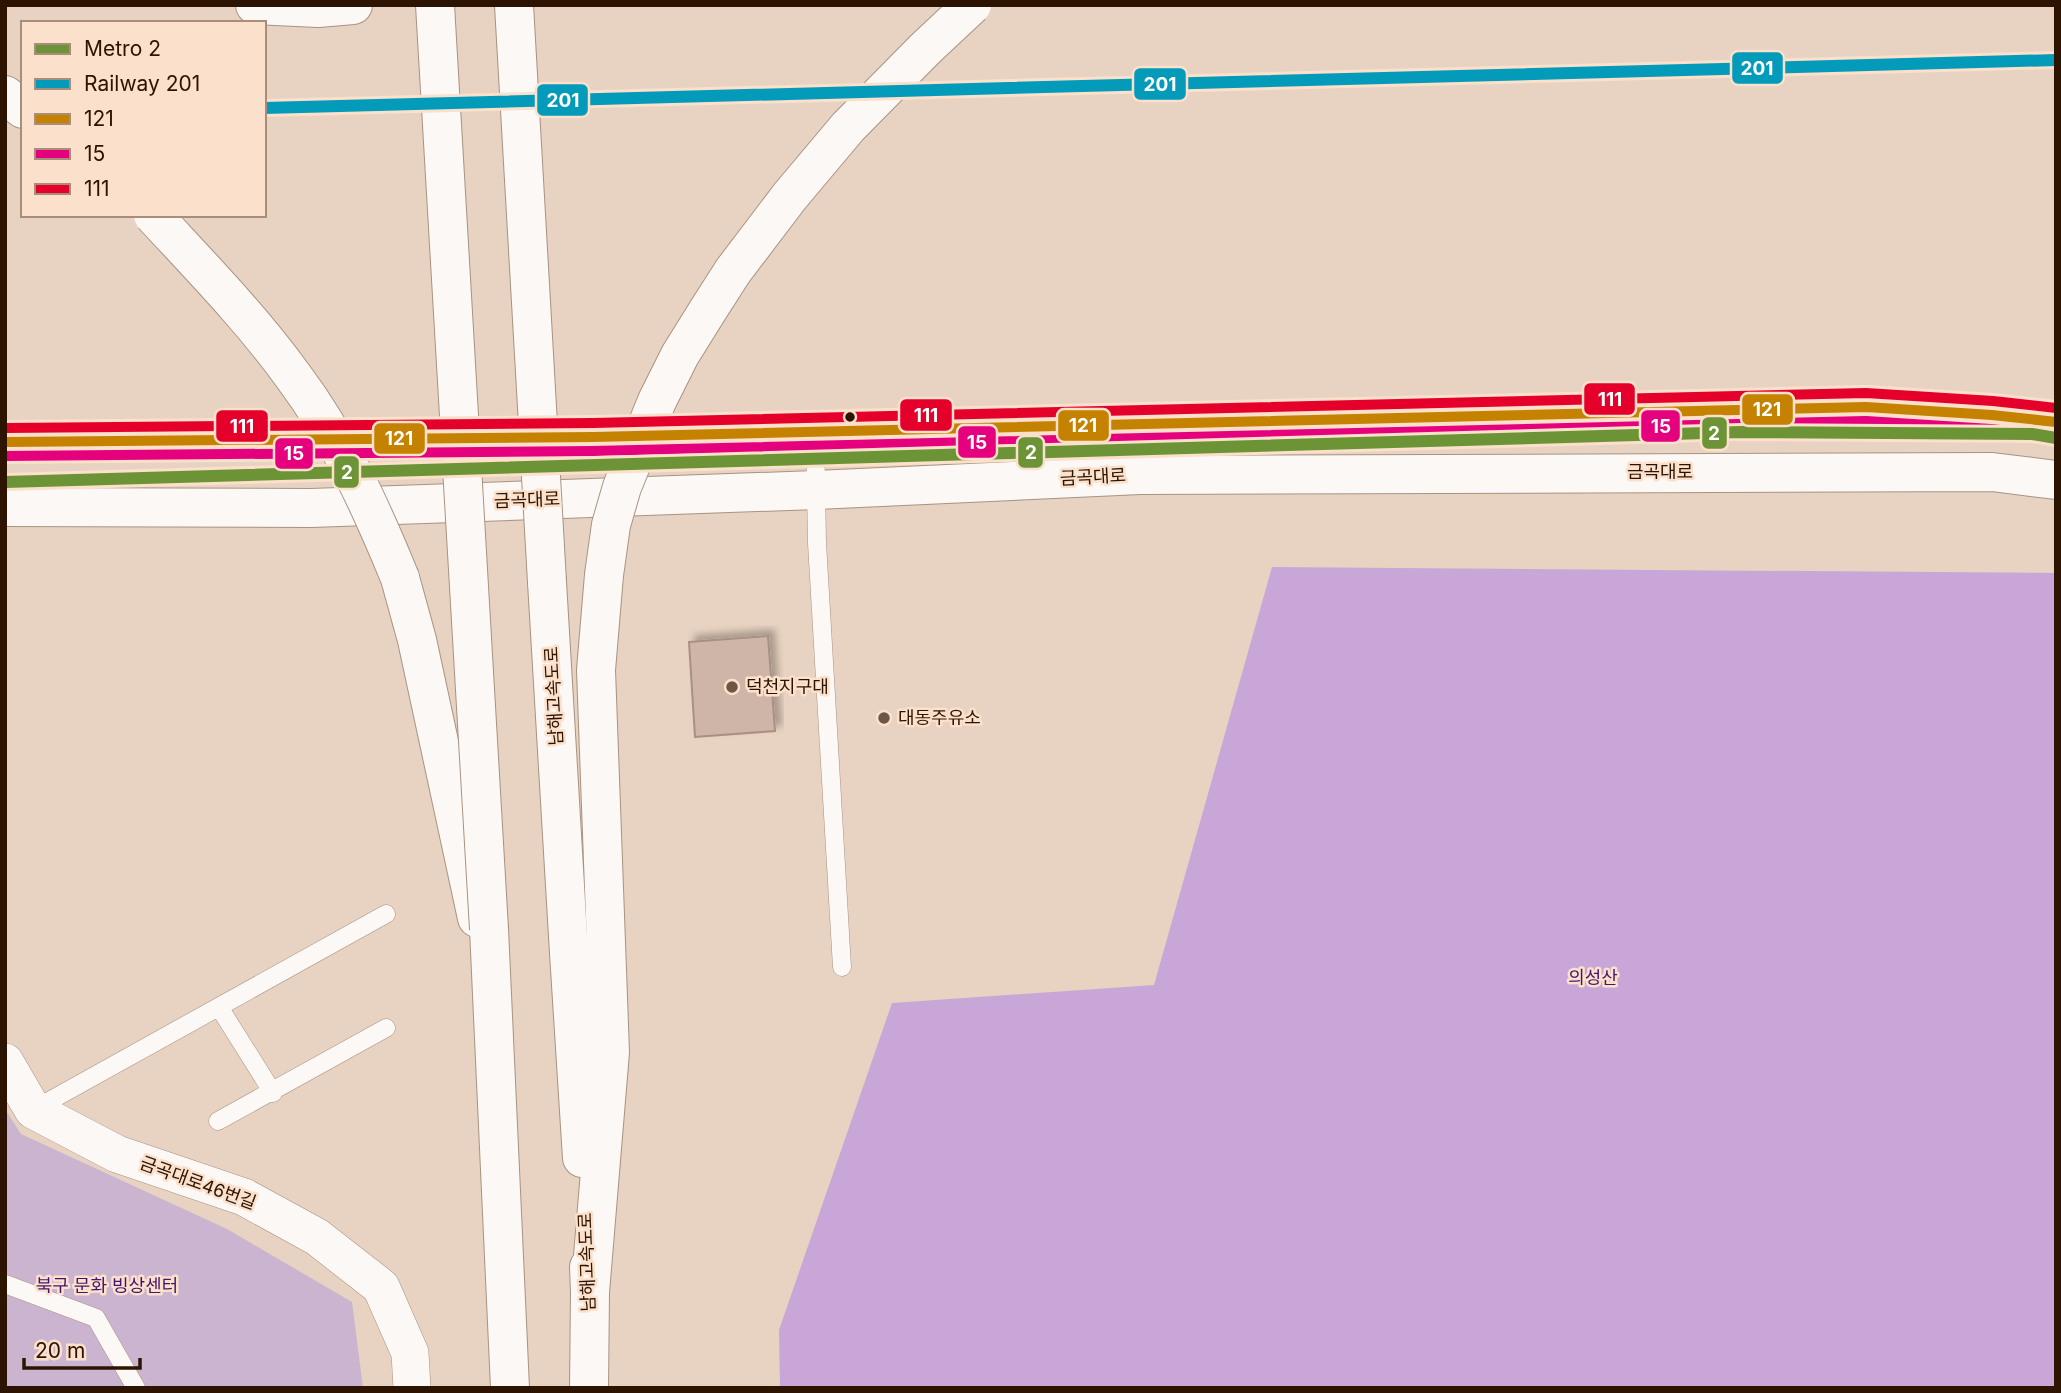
<svg xmlns="http://www.w3.org/2000/svg" width="2061" height="1393" viewBox="0 0 2061 1393" font-family="Inter,'Noto Sans KR',sans-serif">
<style>
.green{fill:#cbb4d0}
.forest{fill:#c8a7d8}
.building{fill:#ceb5a8;stroke:#a89083;stroke-width:2;filter:url(#shadow)}
.lines{fill:none;stroke-linecap:round;stroke-linejoin:round}
.service-casing{stroke:#a89381;stroke-width:19}
.minor-casing{stroke:#a89381;stroke-width:38}
.primary-casing{stroke:#a89381;stroke-width:40}
.trunk-casing{stroke:#a89381;stroke-width:40}
.motorway-casing{stroke:#a89381;stroke-width:40}
.service{stroke:#fcf8f6;stroke-width:18}
.minor{stroke:#fcf8f6;stroke-width:37}
.primary{stroke:#fcf8f6;stroke-width:38}
.trunk{stroke:#fcf8f6;stroke-width:38}
.motorway{stroke:#fcf8f6;stroke-width:38}
.trunk-bridge-casing{stroke:#a89381;stroke-width:40;stroke-linecap:butt}
.motorway-bridge-casing{stroke:#a89381;stroke-width:40;stroke-linecap:butt}
.trunk-bridge{stroke:#fcf8f6;stroke-width:38}
.motorway-bridge{stroke:#fcf8f6;stroke-width:38}
.bus-1-casing{stroke:#fbe0cb;stroke-width:16}
.bus-2-casing{stroke:#fbe0cb;stroke-width:16}
.bus-3-casing{stroke:#fbe0cb;stroke-width:16}
.bus-1{stroke:#c48200;stroke-width:10}
.bus-2{stroke:#e5007d;stroke-width:10}
.bus-3{stroke:#e4002b;stroke-width:10}
.rail-1-casing{stroke:#fbe0cb;stroke-width:18}
.rail-1{stroke:#049ab9;stroke-width:12}
.metro-1-casing{stroke:#fbe0cb;stroke-width:18}
.metro-1{stroke:#6c9436;stroke-width:12}
.bus-dot{fill:#2c1400;stroke:#fbe0cb;stroke-width:2.5}
.poi-dot{fill:#6e5644;stroke:#fbe0cb;stroke-width:2.5}
.labels{text-anchor:middle;stroke-width:5;stroke-linejoin:round;paint-order:stroke}
.street-label{font-size:18px;fill:#2c1400;stroke:#fbe0cb}
.poi-label{font-size:18px;fill:#2c1400;stroke:#fbe0cb;text-anchor:start}
.park-label{font-size:18px;fill:#421470;stroke:#fbe0cb}
.line-badge{stroke:#fbe0cb;stroke-width:2.5}
.badge-label{font-size:19px;text-anchor:middle;font-weight:bold;fill:#fff}
</style>
<defs>
<filter id="shadow"><feDropShadow dx="6" dy="-6" stdDeviation="3.5" flood-color="#0004"/></filter>
</defs>
<rect width="100%" height="100%" fill="#e8d2c1"/>
<path class="green" d="M5,1109L21,1134L227,1229L352,1302L363,1388H5Z"/>
<path class="forest" d="M1272,567L2056,573V1388H780L779,1330L892,1003L1154,985Z"/>
<path class="building" d="M768,636L775,731L695,737L689,642Z"/>
<g class="lines">
<defs>
<path id="service" d="M815,432L817,543L842,967
M219,1007L273,1093
M33,1110L386,914
M218,1121L386,1028
M5,1284L96,1318L136,1388"/>
<path id="minor" d="M5,1062L33,1110L117,1154L244,1197L317,1237L381,1287L410,1353L412,1388"/>
<path id="primary" d="M5,442L593,437L1866,407L1992,415L2056,422
M5,507L311,508L816,490L1140,475L1992,472L2056,480"/>
<path id="trunk" d="M5,95L23,109
M400,578L417,640L477,918
M489,929L510,1388
M569,953L582,1158
M589,1267L590,1292L589,1388
M590,1292L610,1052L596,670L604,575"/>
<path id="motorway" d="M255,5L318,8L353,5
M547,582L569,953"/>
</defs>
<use href="#service" class="service-casing"/>
<use href="#minor" class="minor-casing"/>
<use href="#primary" class="primary-casing"/>
<use href="#trunk" class="trunk-casing"/>
<use href="#motorway" class="motorway-casing"/>
<use href="#service" class="service"/>
<use href="#minor" class="minor"/>
<use href="#primary" class="primary"/>
<use href="#trunk" class="trunk"/>
<use href="#motorway" class="motorway"/>
<defs>
<path id="trunk-bridge" d="M153,215C201,267 251,318 293,376C339,437 371,507 400,578
M604,575L611,525L622,487L657,401L680,355L708,310L733,271L790,196L848,127L925,49L972,5"/>
<path id="motorway-bridge" d="M435,5L489,929
M514,5L547,582"/>
</defs>
<use href="#trunk-bridge" class="trunk-bridge-casing"/>
<use href="#motorway-bridge" class="motorway-bridge-casing"/>
<use href="#trunk-bridge" class="trunk-bridge"/>
<use href="#motorway-bridge" class="motorway-bridge"/>
<defs>
<path id="bus-1" d="M5,442L593,437L1866,407L1992,415L2056,422"/>
<path id="bus-2" d="M5,456L593,451L1866,421L1991,429L2054,436"/>
<path id="bus-3" d="M5,428L593,423L1866,393L1993,401L2056,408"/>
</defs>
<use href="#bus-1" class="bus-1-casing"/>
<use href="#bus-2" class="bus-2-casing"/>
<use href="#bus-3" class="bus-3-casing"/>
<use href="#bus-1" class="bus-1"/>
<use href="#bus-2" class="bus-2"/>
<use href="#bus-3" class="bus-3"/>
<defs>
<path id="rail-1" d="M264,108L2056,60"/>
</defs>
<use href="#rail-1" class="rail-1-casing"/>
<use href="#rail-1" class="rail-1"/>
<defs>
<path id="metro-1" d="M5,482L1741,432L2032,434L2056,438"/>
</defs>
<use href="#metro-1" class="metro-1-casing"/>
<use href="#metro-1" class="metro-1"/>
</g>
<circle class="bus-dot" cx="850" cy="417" r="6"/>
<g class="poi-dot">
<circle cx="732" cy="687" r="7"/>
<circle cx="884" cy="718" r="7"/>
</g>
<g class="labels">
<g class="street-label">
<text x="1660" y="478">금곡대로</text>
<text transform="translate(1093 477) rotate(-3)" y="6">금곡대로</text>
<text transform="translate(527 500) rotate(-2)" y="6">금곡대로</text>
<text transform="translate(554 696) rotate(-93)" y="6">남해고속도로</text>
<text transform="translate(198 1183) rotate(20)" y="6">금곡대로46번길</text>
<text transform="translate(587 1262) rotate(-92)" y="6">남해고속도로</text>
</g>
<g class="poi-label">
<text x="746" y="693">덕천지구대</text>
<text x="898" y="724">대동주유소</text>
</g>
<g class="park-label">
<text x="1593" y="984">의성산</text>
<text x="107" y="1292">북구 문화 빙상센터</text>
</g>
</g>
<g class="line-badge">
<rect x="1731" y="51" width="53" height="34" rx="7" fill="#049ab9"/>
<rect x="1133" y="67" width="54" height="34" rx="7" fill="#049ab9"/>
<rect x="536" y="83" width="53" height="34" rx="7" fill="#049ab9"/>
<rect x="1583" y="382" width="53" height="34" rx="7" fill="#e4002b"/>
<rect x="1741" y="393" width="53" height="33" rx="7" fill="#c48200"/>
<rect x="899" y="398" width="54" height="34" rx="7" fill="#e4002b"/>
<rect x="1057" y="409" width="53" height="33" rx="7" fill="#c48200"/>
<rect x="1640" y="409" width="41" height="34" rx="7" fill="#e5007d"/>
<rect x="215" y="409" width="54" height="34" rx="7" fill="#e4002b"/>
<rect x="1701" y="416" width="27" height="34" rx="7" fill="#6c9436"/>
<rect x="373" y="422" width="53" height="33" rx="7" fill="#c48200"/>
<rect x="957" y="425" width="40" height="34" rx="7" fill="#e5007d"/>
<rect x="1017" y="436" width="27" height="33" rx="7" fill="#6c9436"/>
<rect x="274" y="437" width="40" height="33" rx="7" fill="#e5007d"/>
<rect x="333" y="455" width="27" height="34" rx="7" fill="#6c9436"/>
</g>
<g class="badge-label">
<text x="1757" y="75">201</text>
<text x="1160" y="91">201</text>
<text x="563" y="107">201</text>
<text x="1610" y="406">111</text>
<text x="1767" y="416">121</text>
<text x="926" y="422">111</text>
<text x="1083" y="432">121</text>
<text x="1661" y="433">15</text>
<text x="242" y="433">111</text>
<text x="1714" y="440">2</text>
<text x="399" y="445">121</text>
<text x="977" y="449">15</text>
<text x="1031" y="459">2</text>
<text x="294" y="460">15</text>
<text x="347" y="479">2</text>
</g>
<rect width="2061" height="1393" fill="none" stroke="#2c1400" stroke-width="14"/>
<rect x="21" y="21" width="245" height="196" fill="#fbe0cb" stroke="#a88e7a" stroke-width="2"/>
<rect x="35" y="44" width="35" height="10" fill="#6c9436" stroke="#a88e7a" stroke-width="2"/>
<text x="84" y="56" font-size="21" fill="#2c1400">Metro 2</text>
<rect x="35" y="79" width="35" height="10" fill="#049ab9" stroke="#a88e7a" stroke-width="2"/>
<text x="84" y="91" font-size="21" fill="#2c1400">Railway 201</text>
<rect x="35" y="114" width="35" height="10" fill="#c48200" stroke="#a88e7a" stroke-width="2"/>
<text x="84" y="126" font-size="21" fill="#2c1400">121</text>
<rect x="35" y="149" width="35" height="10" fill="#e5007d" stroke="#a88e7a" stroke-width="2"/>
<text x="84" y="161" font-size="21" fill="#2c1400">15</text>
<rect x="35" y="184" width="35" height="10" fill="#e4002b" stroke="#a88e7a" stroke-width="2"/>
<text x="84" y="196" font-size="21" fill="#2c1400">111</text>
<path d="M24 1358v10h116v-10" fill="none" stroke="#2c1400" stroke-width="3.5"/>
<text x="35" y="1358" font-size="21" fill="#2c1400" stroke="#fbe0cb" stroke-width="5" paint-order="stroke">20 m</text>
</svg>
